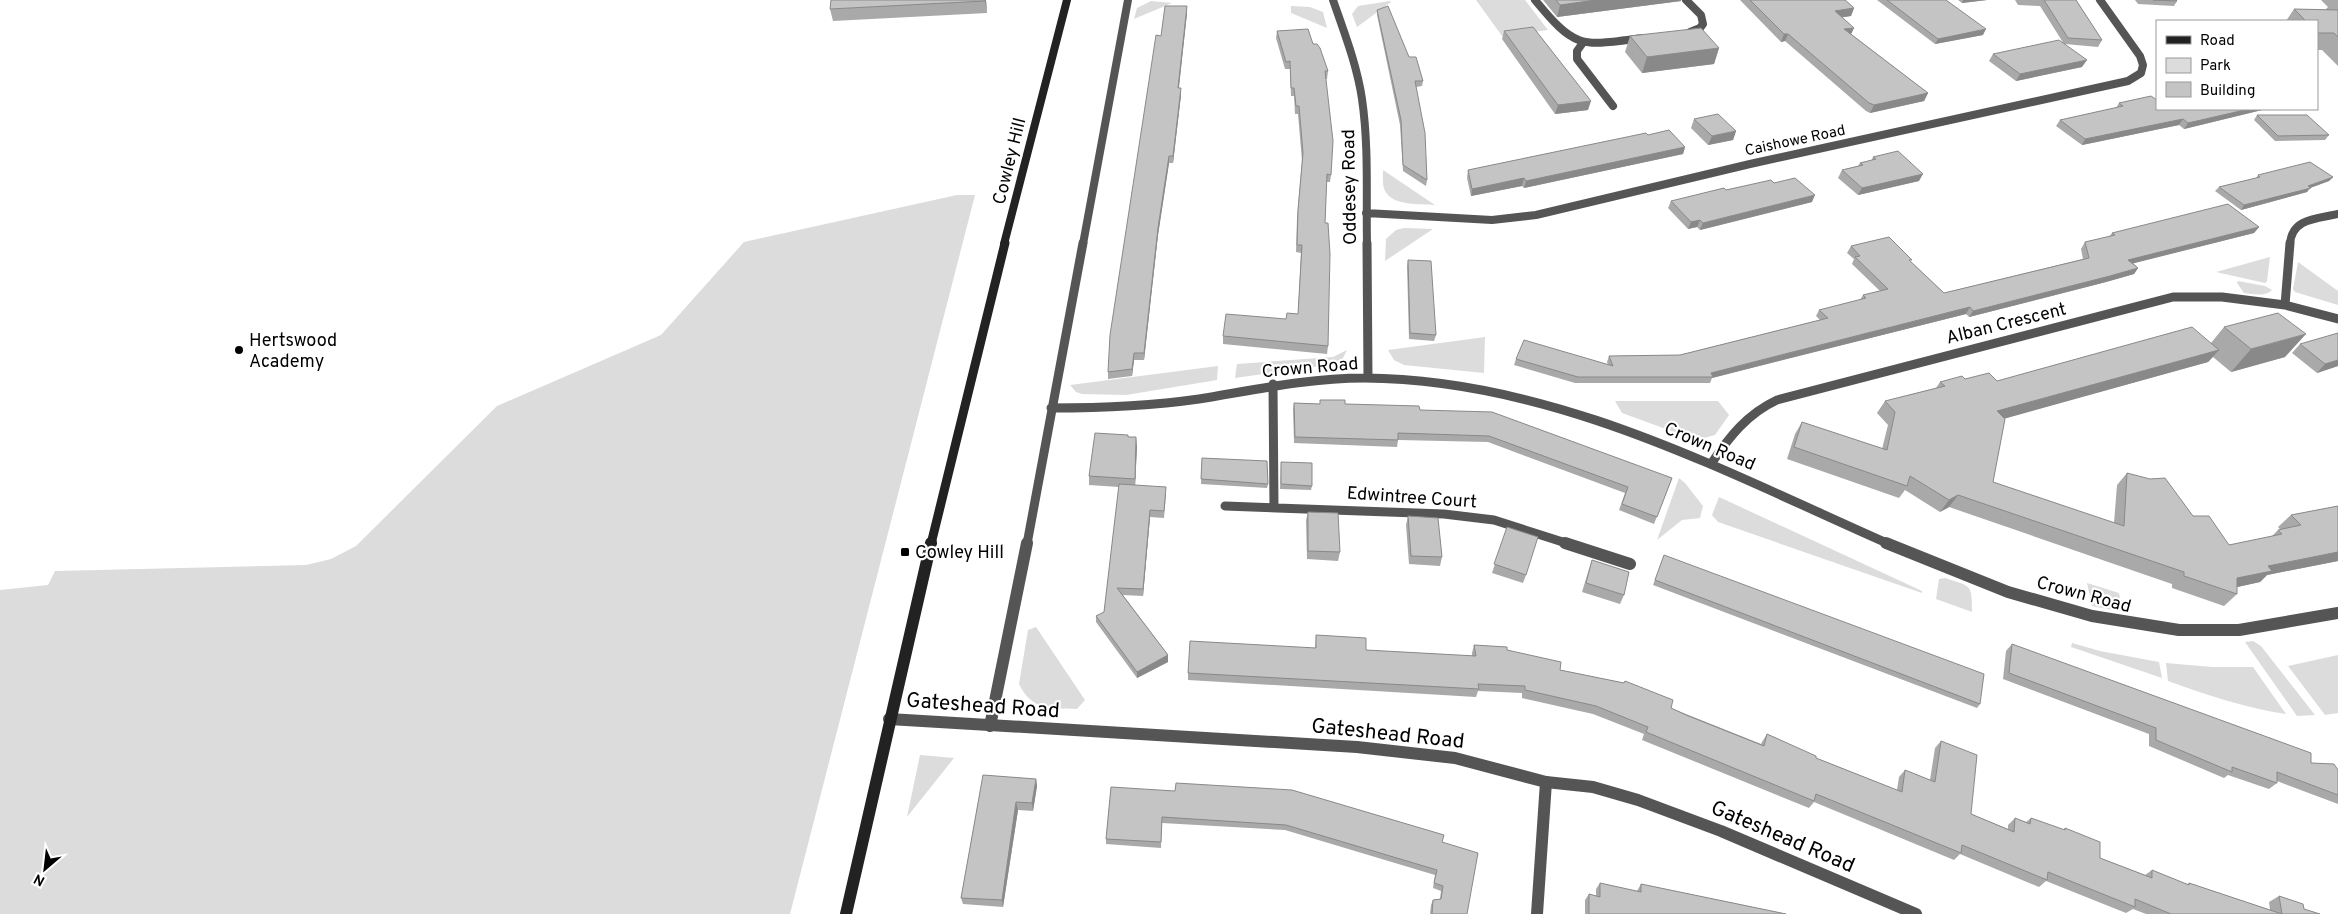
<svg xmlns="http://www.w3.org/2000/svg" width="2338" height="914" viewBox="0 0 2338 914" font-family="Overpass,sans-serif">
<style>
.green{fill:#dcdcdc}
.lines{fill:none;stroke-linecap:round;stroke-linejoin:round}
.minor-far2{stroke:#555;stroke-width:8}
.minor-far1{stroke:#555;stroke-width:9}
.minor{stroke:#555;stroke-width:12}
.tertiary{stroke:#555;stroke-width:12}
.secondary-far2{stroke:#222;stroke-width:8}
.secondary-far1{stroke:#222;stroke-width:9}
.secondary{stroke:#222;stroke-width:12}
.wall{fill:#a9a9a9}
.shaded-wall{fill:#898989}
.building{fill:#c4c4c4;stroke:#898989}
.poi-dot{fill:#000;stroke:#fff;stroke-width:2}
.labels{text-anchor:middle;stroke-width:4.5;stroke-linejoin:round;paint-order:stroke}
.far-street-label{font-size:15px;fill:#000;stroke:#fff}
.street-label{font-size:18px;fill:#000;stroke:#fff}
.poi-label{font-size:18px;fill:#000;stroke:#fff;text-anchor:start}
.near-street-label{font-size:21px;fill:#000;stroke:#fff}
</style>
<rect width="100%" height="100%" fill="#fff"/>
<path class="green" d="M1476,0H1525L1548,30L1502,36Z
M1151,1L1172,3L1134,19L1137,8Z
M1390,1L1391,2L1357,27L1352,14L1358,6Z
M1291,6L1310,7L1323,12L1327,28L1291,13Z
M1383,170L1435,205C1420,204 1393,206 1385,191C1382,185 1383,177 1383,170Z
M957,195H975L790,914H0V590L48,585L55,571L306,565L331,559L356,546L497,406L661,335L744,242Z
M1404,228L1433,229L1385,261L1386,239L1396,230Z
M2270,257L2267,281L2265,283L2216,272Z
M2298,262L2338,291V305L2295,292L2293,289Z
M2238,281L2265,286L2272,290C2265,297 2254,294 2244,293L2237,283Z
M1485,337L1484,373L1404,365L1394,360L1388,350Z
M1347,350L1342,360L1335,364L1235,378L1237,364L1333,357Z
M1218,366L1217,380L1126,395L1082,394L1076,392L1070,385Z
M1615,401H1718L1729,415L1715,435L1696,440L1622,413Z
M1679,478L1685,483L1703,506L1700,518L1682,520L1657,540Z
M1719,497L1922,591V593L1718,522L1712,515Z
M1945,578C1971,587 1972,583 1972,612L1936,599L1939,579Z
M2087,583L2119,593L2123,612L2092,606Z
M1036,627L1085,700L1077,709C1051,708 1032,711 1019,684L1028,630Z
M2253,641L2261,646L2315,715L2297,716L2245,642Z
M2072,643L2100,651L2159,662L2162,678L2071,647Z
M2338,655V713L2325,715L2288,666Z
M2166,663L2212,667H2253L2286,714C2245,708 2207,695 2168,681Z
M920,755L954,758L907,817Z"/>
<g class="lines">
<path class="minor-far2" d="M1333,0C1344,32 1357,65 1362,99C1369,147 1366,196 1367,244
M1535,0C1576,50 1581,46 1643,38
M1686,0L1701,15L1703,24L1700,28L1690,32
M1582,44L1577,51V59L1613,106
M1366,213L1492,220L1536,215L1750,164L2128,81L2141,73L2143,65L2140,56L2100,0
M1083,244L1128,0
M2290,244C2292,218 2317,219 2338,214"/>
<path class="minor-far1" d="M1367,243L1368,378
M2285,305L2290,243
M1273,384L1274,508
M1051,408C1101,408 1150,406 1199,399C1254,390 1308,378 1364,378C1552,379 1721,470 1889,544
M1711,464C1729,437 1747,414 1777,400L2173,297H2222L2285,305L2338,319
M1225,506L1444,514L1494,520L1569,544
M1027,544L1083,243"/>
<path class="minor" d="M1565,543L1630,564
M1886,543L2008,592L2092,616L2179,630H2239L2338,613
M990,726L1027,543
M1537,914L1546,782"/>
<path class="tertiary" d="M889,719L1357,747L1455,758L1546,782L1593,787L1638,800L1721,831L1916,914"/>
<path class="secondary-far2" d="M1004,244L1067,0"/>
<path class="secondary-far1" d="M931,544L1005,243"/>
<path class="secondary" d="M846,914L931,543"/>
</g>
<path class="wall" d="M986,0L987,13L833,21L830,9Z
M1543,0H1681V1L1557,17Z
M1740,0H1845L1854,8L1851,16L1842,17L1854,28L1851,34L1928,93L1924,101L1870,113L1866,111L1785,41L1781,42Z
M1877,0H1946L1983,35L1935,44Z
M1958,0H1987L1962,3Z
M2015,0H2076L2102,40L2098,47L2065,44L2082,67L2016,81L1989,61L1993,54L2064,44L2040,6L2018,5Z
M2135,0H2176L2177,1L2174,6L2138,4Z
M2321,0H2338V66L2322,50H2317V21H2286L2294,9L2325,10L2328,7Z
M1377,10L1409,57L1423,81L1422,86L1416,87L1427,180L1426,186L1403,171L1400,125L1377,15Z
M1187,13L1179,88L1181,95L1173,163H1169L1158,235L1144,360H1134L1132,376L1108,379V372L1161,36Z
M1277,31L1313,44L1328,71L1327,79H1326L1331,175L1330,182H1326L1325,223L1328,346L1327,354L1223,344V336L1286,319L1298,314L1301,253L1296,252L1297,218L1302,161L1298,114H1295L1294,96H1291L1290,69H1285L1276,38Z
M1504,31L1588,110L1555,114L1502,39Z
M1630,36L1719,48L1714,64L1642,73L1625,52Z
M2119,103L2157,109H2263L2262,110L2184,129L2179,125L2082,145L2056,126L2060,120L2116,108Z
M2257,115L2329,135L2325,140L2275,141L2254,120Z
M1694,119L1736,131L1733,140L1708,145L1691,128Z
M1648,135L1685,147L1683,154L1524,188L1522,186L1471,196L1467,178L1468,170Z
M1873,157L1919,181L1858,195L1838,178L1842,170L1858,166L1860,163L1871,161Z
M2258,175L2333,177L2329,181L2310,188L2307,192L2241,210L2215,191L2219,187L2256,178Z
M1774,183L1812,202L1700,230L1697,227L1688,229L1668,208L1671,201L1726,190Z
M2259,227L2254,233L2133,263L2138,268L2134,274L2106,282L1969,317L1966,314L1774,362L1712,378L1710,383H1575L1514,365L1516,359L1608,365L1607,362L1609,356L1680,355L1820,320L1816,316L1819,310L1860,300L1863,295L1880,291L1852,264L1854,259L1847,253L1851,246L1911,262L1944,293L2083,259L2081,249L2085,242L2109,237L2112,233Z
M1408,260L1436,335L1434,341L1409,339L1407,266Z
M2224,327L2285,357L2231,372L2213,357L2208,362L2005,418L1993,482L2114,523L2117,485L2127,473L2193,516L2229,545L2271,537L2278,530H2281L2278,527L2291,515L2338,506V561L2267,575L2260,582L2237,587V594L2224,606L2172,588V584L1949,507L1940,512L1905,490L1899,498L1787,459L1795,434L1802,422L1882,449L1888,425L1877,413L1885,401L1936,388L1940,382L1965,379L1997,381L2211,343Z
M2300,344L2338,366L2317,373L2292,353Z
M1320,400L1345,404L1420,410L1672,478L1654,524L1619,510L1625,493L1488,442L1398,440L1397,447L1294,443L1293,409L1294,403L1320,404Z
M1137,446L1135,485L1166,494L1164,518L1150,517L1143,596L1123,595L1168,655V662L1137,678L1096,622V616L1104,612L1119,487L1089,485V476Z
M1202,458L1268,484L1267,488L1201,484Z
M1281,462L1312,486L1311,490L1280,489Z
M1308,512L1340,552L1338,561L1307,559L1306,520Z
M1408,516L1442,557L1440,566L1409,564L1406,525Z
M1507,527L1526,575L1523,583L1492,573Z
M1664,555L1980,704L1977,708L1653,585Z
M1592,560L1624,595L1620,604L1582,592L1589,569Z
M1316,635L1366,650L1472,656V653L1474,645L1507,650L1560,670L1624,683L1625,681L1671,708L1761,744L1762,742L1767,734L1816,758L1897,790L1899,777L1905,770L1930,780L1935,748L1941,741L1971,814L2008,829V825L2015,818L2026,822L2031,818L2063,830L2065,828L2100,858L2145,875L2152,870L2187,885L2189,883L2270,910L2269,902L2279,896L2304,909L2320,914H2146L2133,909L2126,913L2046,881L2039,887L1960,854L1954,860L1814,802L1809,808L1642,740L1644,734L1593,714L1522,698V693L1478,691L1476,697L1188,680V673L1315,648Z
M2012,644L2311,763L2338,770V804L2277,781V783L2269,789L2228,775L2224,778L2149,746V734L2003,679L2006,651Z
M983,775L1036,779L1037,786L1033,811L1018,810L1003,907L963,904L961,898Z
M1111,787L1442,842L1467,914H1430L1431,905L1433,900L1440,899L1441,891L1433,888L1435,875L1285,830L1162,823L1161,848L1106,844V839Z
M1600,883L1637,891L1641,884L1786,914H1585V900L1589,894L1596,896V889Z"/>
<path class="shaded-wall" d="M985,0H986L987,13L985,1Z
M1596,0H1681V1L1557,17L1560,5Z
M1963,0H1987L1962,3Z
M1187,6V13L1178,94V88Z
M1854,8L1851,16L1832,19L1835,11Z
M1854,28L1850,36L1844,29Z
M1986,29L1983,35L1935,44L1938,39Z
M1784,34H1788L1785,41L1781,42Z
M1719,48L1714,64L1642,73L1647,57Z
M2087,60L2082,67L2016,81L2020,74Z
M1181,88V95L1173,163V156Z
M1928,93L1924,101L1870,113L1874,105Z
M1591,101L1588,110L1555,114L1558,105Z
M2249,109H2263L2262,110L2184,129L2188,123Z
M2183,119L2179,125L2082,145L2085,139Z
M1736,131L1733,140L1708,145L1712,136Z
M1685,147L1683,154L1524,188L1526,181Z
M1169,156V163L1158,235L1144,360V353L1158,228Z
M1923,174L1919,181L1858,195L1862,188Z
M2333,177L2329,181L2310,188L2307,192L2241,210L2244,205L2308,186Z
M1524,178L1522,186L1471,196L1472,189Z
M1815,195L1812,202L1700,230L1703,223Z
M1700,220L1697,227L1688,229L1691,222Z
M2259,227L2254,233L2123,266L2128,260Z
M2138,268L2134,274L2106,282L1969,317L1973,311Z
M1970,307L1966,314L1712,378L1713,377L1711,373Z
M2306,334L2285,357L2231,372L2251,349Z
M2219,350L2208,362L1989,423L1997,411Z
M1134,353V360L1132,376V369Z
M2338,360V366L2317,373L2325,364Z
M1136,437L1137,446L1135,488V479Z
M1958,495L1949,507L1940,512L1949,500Z
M1150,510V517L1143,596V589Z
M2338,552V561L2267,575L2260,582L2224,590L2237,578L2268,566Z
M1168,655V662L1137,678V672Z
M1036,779L1037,786L1033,811L1032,803Z
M1016,802L1018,810L1003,907L1002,900Z"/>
<path class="building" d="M831,0H985V1L830,9Z
M1556,0H1596L1560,5Z
M1750,0H1845L1854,8L1835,11L1854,28L1844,29L1928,93L1874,105L1869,103L1788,34H1784Z
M1887,0H1946L1986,29L1938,39Z
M2044,0H2076L2102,40L2068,38Z
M2153,0H2176L2177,1Z
M1165,6H1187L1178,88H1181L1173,156H1169L1158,228L1144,353H1134L1132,369L1108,372L1110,335L1156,35L1161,36Z
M1388,6L1409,57H1416L1423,81H1415L1425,133L1427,180L1403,165L1401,120L1377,10Z
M2294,9L2338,10V37L2334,33H2318L2317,32V21H2306Z
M1533,27L1591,101L1558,105L1504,31Z
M1701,28L1719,48L1647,57L1630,36Z
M1308,29L1313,44H1317L1320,48L1328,71H1325L1333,141L1331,175L1327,174L1325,223H1328L1330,254L1328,346L1223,336L1226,314L1286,319L1287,313L1298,314L1302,245H1297L1298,210L1303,153L1299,106H1296L1294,88H1291L1290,61L1286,62L1277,31Z
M2059,40L2087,60L2020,74L1993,54Z
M2151,96L2157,100V109H2249L2188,123L2183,119L2085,139L2060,120L2123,106L2119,103Z
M1718,114L1736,131L1712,136L1694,119Z
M2257,115H2307L2329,135L2278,136Z
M1669,130L1685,147L1526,181L1524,178L1472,189L1468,170L1646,133L1648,135Z
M1898,151L1923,174L1862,188L1842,170L1863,165L1860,163L1876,159L1873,157Z
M2310,162L2333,177L2308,186L2311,188L2244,205L2219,187L2260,177L2258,175Z
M1795,178L1815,195L1703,223L1700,220L1691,222L1671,201L1724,188L1726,190L1771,180L1774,183Z
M2228,204L2259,227L2128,260L2138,268L2110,276L1973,311L1970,307L1777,356L1711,373L1713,377H1578L1516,359L1524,340L1613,366L1609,356L1680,355L1828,318L1819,310L1866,298L1863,295L1888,289L1855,257L1860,256L1851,246L1889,237L1912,260H1909L1944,293L2089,258L2085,242L2115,235L2112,233Z
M1408,260L1431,261L1436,335L1410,333Z
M2278,313L2306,334L2251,349L2224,327Z
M2192,327L2219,350L1997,411L2005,419L1993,482L2124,526L2127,473L2150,479L2165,478L2193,516H2209L2229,545L2282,534L2278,530L2301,525L2291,515L2338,506V552L2268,566L2272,571L2237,578V594L2184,576V572L1958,495L1949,500L1910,476L1907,486L1794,447L1802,422L1887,450L1895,412L1885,401L1945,386L1940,382L1962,376L1965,379L1989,373L1997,381Z
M2338,333V360L2325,364L2300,344Z
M1320,400H1345V404L1419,406L1420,410L1492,412L1672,478L1657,517L1622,504L1628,487L1489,436L1398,433V440L1295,437L1294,403L1320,404Z
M1095,433L1128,435V437H1136L1135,479L1089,476Z
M1202,458L1267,461L1268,484L1201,479Z
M1281,462L1312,463V486L1281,484Z
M1119,484L1166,487L1164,511L1150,510L1143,589L1117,588L1168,655L1137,672L1096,616L1104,612Z
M1308,512L1338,513L1340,552L1308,551Z
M1408,516L1438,518L1442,557L1411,556Z
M1507,527L1538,537L1526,575L1494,564Z
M1664,555L1984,674L1980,704L1655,580Z
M1592,560L1629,572L1624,595L1586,583Z
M1316,635L1366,638V650L1476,656L1474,645L1507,647V650L1561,662L1560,670L1624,683L1625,681L1673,700L1671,708L1686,715L1764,746L1767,734L1816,756V758L1902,792L1905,770L1935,782L1941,741L1977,755L1971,814L2014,832L2015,818L2030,824L2031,818L2065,830V828L2100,842V858L2152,878V870L2189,885V883L2282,914L2279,896L2303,904L2304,909L2320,914H2171L2135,899V907L2048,872L2047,880L1962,845L1961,853L1816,794L1814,801L1646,732L1648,727L1596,706L1525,690V686L1478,684L1479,689L1188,673L1190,641L1316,648Z
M2012,644L2311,753V763L2334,764L2338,770V795L2277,772V783L2232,767V772L2156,740V728L2009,673Z
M983,775L1036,779L1032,803L1016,802L1002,900L961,898Z
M1176,783L1292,790L1444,835L1442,842L1478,853L1467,914H1432L1433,900L1441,899L1443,886L1434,883L1437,870L1286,825L1162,817L1161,842L1106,839L1111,787L1175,791Z
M1600,883L1641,892V884L1786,914H1589V894L1600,897Z"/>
<g class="poi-dot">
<circle cx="239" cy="350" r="5"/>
<rect x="900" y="547" width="10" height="10" rx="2.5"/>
</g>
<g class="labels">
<g class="far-street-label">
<text transform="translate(1795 140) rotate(-12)" y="5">Caishowe Road</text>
</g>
<g class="street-label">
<text transform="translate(1009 161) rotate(-76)" y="6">Cowley Hill</text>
<text transform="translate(1349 187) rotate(-91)" y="6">Oddesey Road</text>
<text transform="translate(2006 323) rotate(-14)" y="6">Alban Crescent</text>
<text transform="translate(1310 367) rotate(-5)" y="6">Crown Road</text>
<text transform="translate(1710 446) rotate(23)" y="6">Crown Road</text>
<text transform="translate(1412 497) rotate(4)" y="6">Edwintree Court</text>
<text transform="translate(2084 594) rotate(15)" y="6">Crown Road</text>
</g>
<g class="poi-label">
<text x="249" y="346">Hertswood<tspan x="249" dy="21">Academy</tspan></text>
<text x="915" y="558">Cowley Hill</text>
</g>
<g class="near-street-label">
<text transform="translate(983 705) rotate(4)" y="7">Gateshead Road</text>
<text transform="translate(1388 733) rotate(6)" y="7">Gateshead Road</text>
<text transform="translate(1783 836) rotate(23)" y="7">Gateshead Road</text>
</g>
</g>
<rect x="2156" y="20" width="162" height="90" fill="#ffffff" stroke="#999999"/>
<rect x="2166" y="36" width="25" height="8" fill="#222222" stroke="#999999"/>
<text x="2200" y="45" font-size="15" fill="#000000">Road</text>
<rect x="2166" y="58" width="25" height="15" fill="#dcdcdc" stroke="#999999"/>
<text x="2200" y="70" font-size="15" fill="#000000">Park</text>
<rect x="2166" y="82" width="25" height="15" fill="#c4c4c4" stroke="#999999"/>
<text x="2200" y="95" font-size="15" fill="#000000">Building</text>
<g transform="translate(45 869) rotate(208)" stroke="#ffffff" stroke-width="4" paint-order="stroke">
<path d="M0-4L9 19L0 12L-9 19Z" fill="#000000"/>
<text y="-8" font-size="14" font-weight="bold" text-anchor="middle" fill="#000000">N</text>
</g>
</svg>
